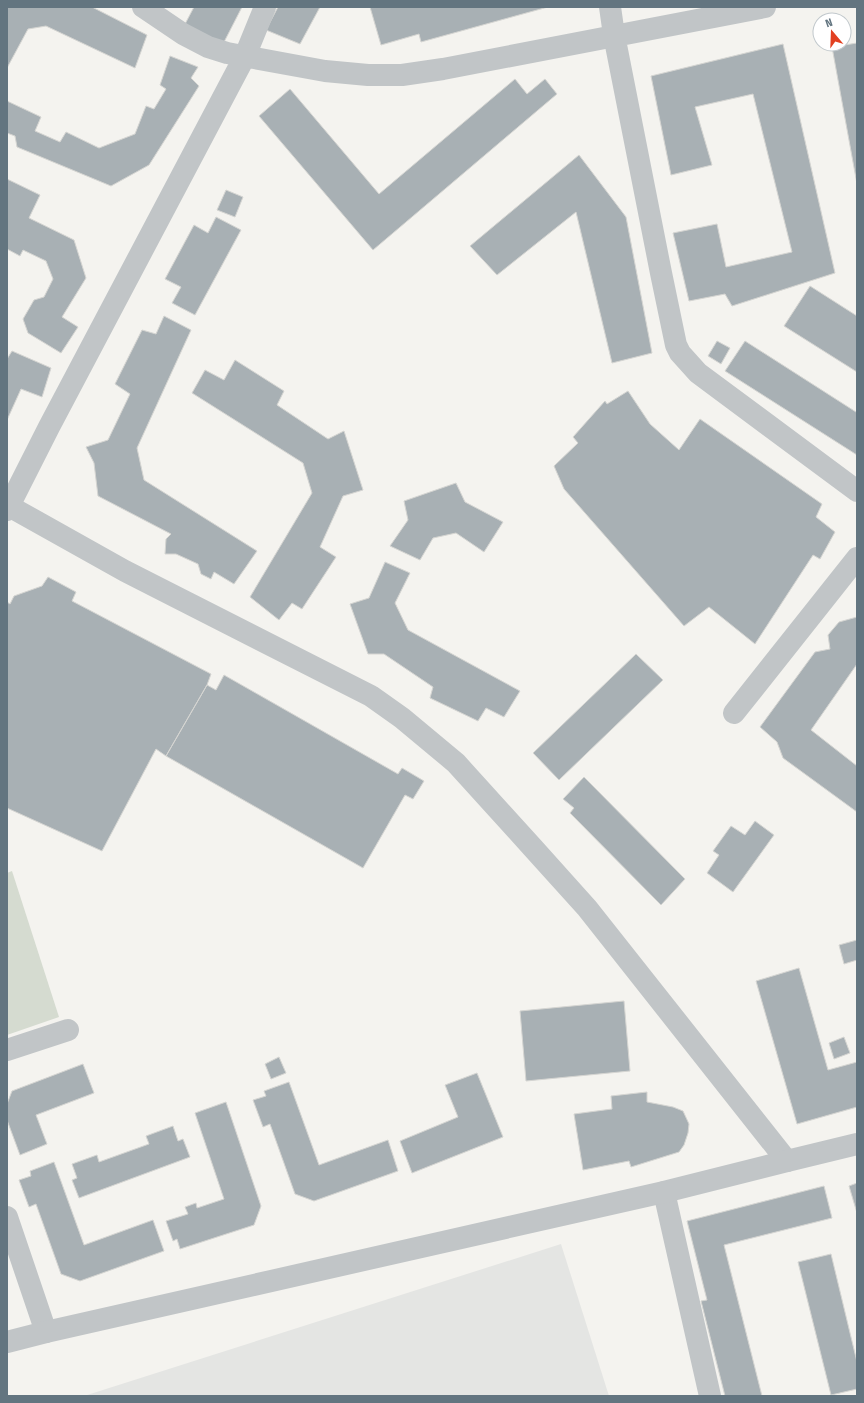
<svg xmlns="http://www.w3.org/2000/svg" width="864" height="1403" viewBox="0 0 864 1403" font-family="'Fira Sans Condensed',sans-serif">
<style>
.built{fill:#e4e5e3}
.green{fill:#d5dbd0}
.building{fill:#a8b0b4;stroke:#d5d5d2}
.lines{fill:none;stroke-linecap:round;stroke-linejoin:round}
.minor{stroke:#c1c5c7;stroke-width:22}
.tertiary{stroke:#c1c5c7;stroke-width:22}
</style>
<rect width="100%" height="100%" fill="#f4f3ef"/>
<path class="built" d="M561,1244L609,1396H84Z"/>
<path class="green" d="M12,871L59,1017L7,1035V873Z"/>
<path class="building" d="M7,7H92L147,35L135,68L46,26L28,29L7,68Z
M194,7H242L223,44L184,26Z
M278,7H320L300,44L266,30Z
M370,7H548L421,42L419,34L381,45Z
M857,43V184L832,47Z
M783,44L835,273L732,306L725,294L689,301L673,233L717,224L726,267L792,252L753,94L695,107L712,165L671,175L651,76Z
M170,56L198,67L191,78L199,86L149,165L111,186L17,147L15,136L7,133V101L41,117L35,131L60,142L66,132L99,148L135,134L146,106L154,109L166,89L160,85Z
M515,79L527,94L545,79L557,94L373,250L259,116L290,89L379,194Z
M579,155L626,217L652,353L612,363L576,212L497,275L470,246Z
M7,179L40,195L29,218L74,240L86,278L62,317L78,327L61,353L28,333L23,319L34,300L44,297L53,279L46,261L23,250L20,256L7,249Z
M226,190L243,197L235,217L217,210Z
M216,217L241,230L195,315L172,303L181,287L165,279L194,225L208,233Z
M810,286L857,316V372L784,326Z
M164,316L191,330L137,448L144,480L257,551L234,584L214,572L211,579L201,574L198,564L176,554H165L166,539L171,534L98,496L94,463L86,447L108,440L130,394L115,384L142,330L156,334Z
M717,341L730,348L721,364L708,356Z
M745,341L856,412L857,411V455L725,371Z
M12,351L51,368L42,397L21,389L7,420V359Z
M235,360L284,391L277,405L328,439L344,431L363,490L343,496L320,547L336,557L302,609L292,603L279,620L250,597L312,493L303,463L192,393L205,370L224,380Z
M628,391L650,424L679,450L700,419L822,504L816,517L835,532L820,559L813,555L755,644L709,607L684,626L564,489L554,466L578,443L573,437L605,401L607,404Z
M456,483L465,502L503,522L484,552L456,533L433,538L420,560L390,546L408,520L404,501Z
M385,562L410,573L395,603L408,630L520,691L504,717L486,708L478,721L430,698L433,687L384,654H368L350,604L369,598Z
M48,577L76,592L72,601L211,674L207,685L166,756L156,749L102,851L7,808V602L10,604L14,596L42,586Z
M857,617V664L811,730L857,766V812L783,758L777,742L760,727L815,652L830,649L828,635L839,622Z
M636,654L663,680L559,780L533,753Z
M224,675L398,774L402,768L424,781L413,799L405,795L363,868L166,756L207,685L216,690Z
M584,777L685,879L661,905L570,813L574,808L563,799Z
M755,821L774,835L733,892L707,873L719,855L713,851L731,826L745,835Z
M857,940V960L844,964L839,945Z
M799,968L828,1070L857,1062V1107L797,1124L756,981Z
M624,1001L630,1071L526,1081L520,1011Z
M844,1037L850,1053L834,1059L829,1043Z
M279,1057L286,1073L271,1079L265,1064Z
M83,1064L94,1093L36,1115L47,1144L20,1155L7,1120V1104L12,1091Z
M477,1073L503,1137L412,1173L400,1141L458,1117L445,1085Z
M289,1082L319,1165L388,1140L398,1171L314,1201L295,1194L270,1124L263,1127L253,1100L266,1096L264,1091Z
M647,1092V1102L673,1107L683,1111L689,1124L688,1133L684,1145L679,1152L631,1167L629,1161L583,1170L574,1114L612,1109L611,1096Z
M226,1102L261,1206L254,1225L180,1249L177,1239L173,1241L166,1221L188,1214L185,1207L196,1203L197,1208L224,1199L195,1113Z
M173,1126L178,1141L183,1139L190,1157L79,1198L72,1180L77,1178L72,1164L97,1155L99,1162L149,1144L146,1136Z
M54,1162L84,1245L153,1220L164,1251L80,1281L61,1274L36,1204L29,1207L19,1180L31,1176L30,1171Z
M857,1183V1213L849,1186Z
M824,1186L832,1218L724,1245L762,1396H725L701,1301L707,1300L687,1221Z
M831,1254L857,1362V1389L831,1395L798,1262Z"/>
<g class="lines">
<path class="minor" d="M143,7L183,34L208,47L227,53L325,71L368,75H402L443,69L765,7
M610,7L614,35L661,273L676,345L680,353L698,373L857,491
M7,505L125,571L371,696L402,718L456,763L533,848L587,908L787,1161
M7,510L49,427L245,56L265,7
M734,713L857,558
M7,1050L68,1030
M664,1192L710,1396
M7,1217L46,1332"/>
<path class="tertiary" d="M7,1342L46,1332L664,1192L787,1161L857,1144"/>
</g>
<rect width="864" height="1403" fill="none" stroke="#637580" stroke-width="16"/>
<g transform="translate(832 32) rotate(341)"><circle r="19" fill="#ffffff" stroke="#c1c8cc"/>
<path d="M0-3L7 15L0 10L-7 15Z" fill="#e24021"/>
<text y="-6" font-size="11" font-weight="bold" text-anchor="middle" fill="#637580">N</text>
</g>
</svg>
